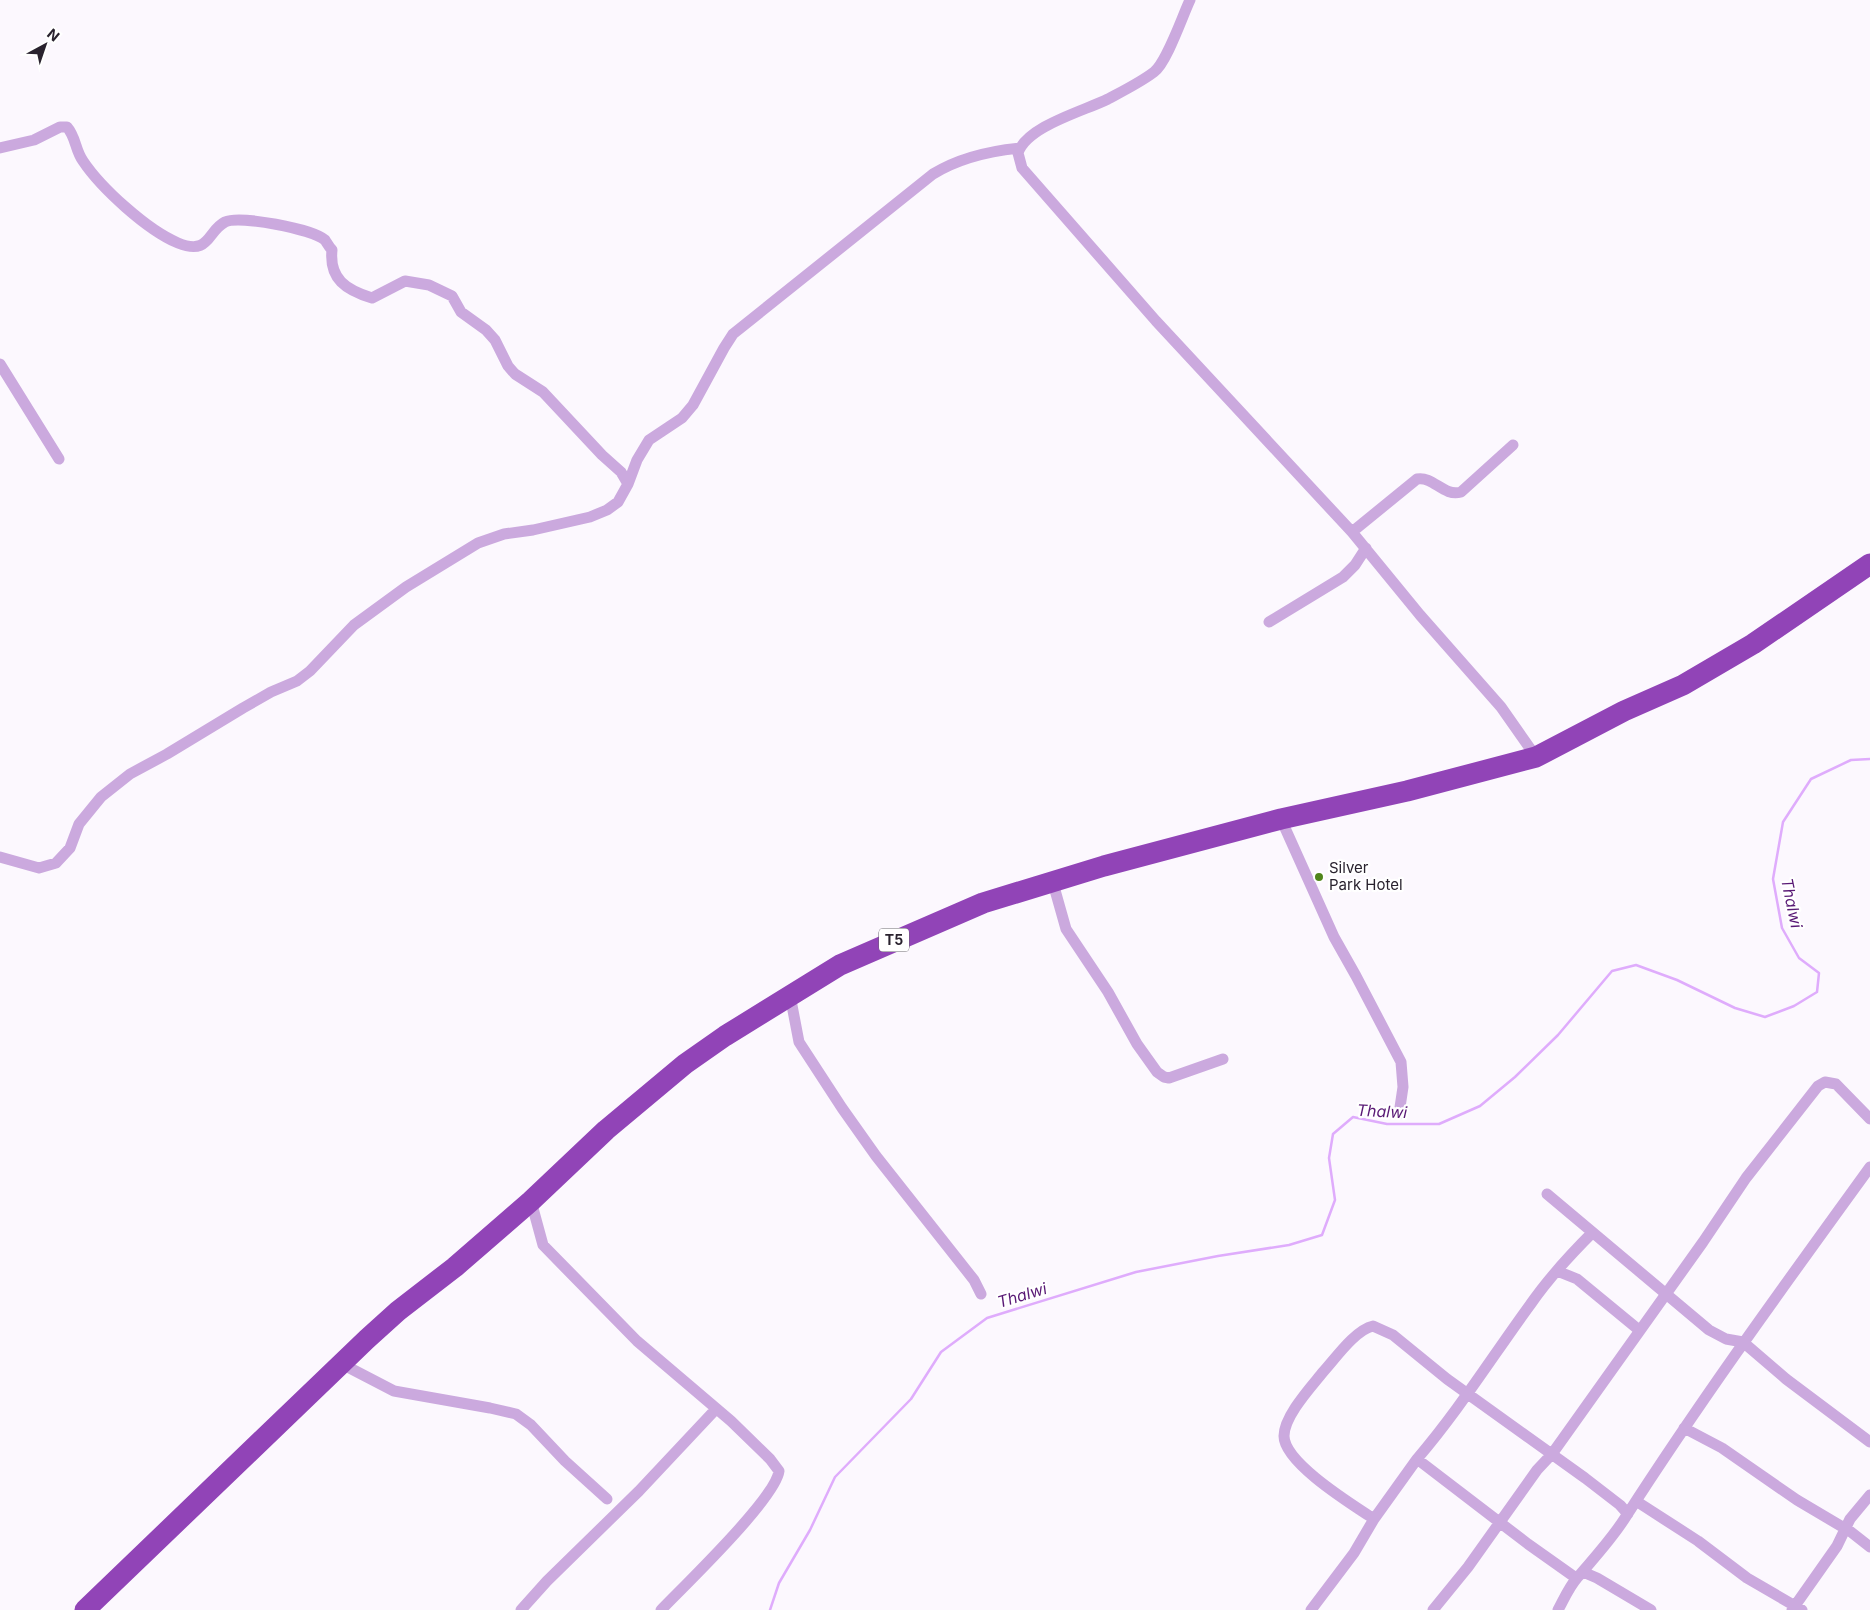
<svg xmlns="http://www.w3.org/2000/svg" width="1870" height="1610" viewBox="0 0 1870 1610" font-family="Inter,sans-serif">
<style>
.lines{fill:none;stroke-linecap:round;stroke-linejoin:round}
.stream{stroke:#dfacfc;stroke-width:2.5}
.street{stroke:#cba9de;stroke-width:11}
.highway{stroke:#9144b7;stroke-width:21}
.poi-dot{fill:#50851b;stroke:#fff;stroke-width:2}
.labels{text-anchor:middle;stroke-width:4.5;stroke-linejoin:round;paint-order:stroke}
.shield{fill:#fff;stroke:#69646d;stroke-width:1}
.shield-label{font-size:14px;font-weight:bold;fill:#29222e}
.poi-label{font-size:15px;fill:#29222e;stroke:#fff;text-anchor:start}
.water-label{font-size:16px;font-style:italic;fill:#591975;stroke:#fff}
</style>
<rect width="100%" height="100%" fill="#fcf8fe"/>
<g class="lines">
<path class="stream" d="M770,1610L779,1583L810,1530L835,1477L911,1399L941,1352L987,1318L1136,1272L1218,1256L1289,1245L1322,1235L1335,1200L1329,1158L1333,1134L1353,1117L1387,1124H1439L1480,1106L1515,1077L1558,1035L1612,971L1636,965L1677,980L1735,1008L1765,1017L1794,1006L1817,992L1819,973L1799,958L1782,928L1773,879L1783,822L1811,779L1851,760L1870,759"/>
<path class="street" d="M1190,0C1182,17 1167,62 1154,72C1141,82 1123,91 1108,99C1084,111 1027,126 1018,153L1022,168L1156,321L1352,532L1420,615L1501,707L1536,757
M0,148L34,140L60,127H67C76,137 75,150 83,161C101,188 147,230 178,243C210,256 207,231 225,222C240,215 312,229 325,240C327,243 329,247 332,250C329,279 346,290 372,298L405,281L429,285L452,296L461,312L486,330L495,340L508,366L515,374L543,392L602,455L621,472L628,484
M0,364L59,459
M1352,532L1417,479C1434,476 1443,497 1461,492L1513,445
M1269,622L1343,577L1355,565L1366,548
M1281,819L1334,937L1356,976L1401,1062L1403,1087L1399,1114
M0,857L39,868L56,863L70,848L79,824L101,797L130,774L167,754L243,708L271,692L297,681L310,671L354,625L406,587L478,543L504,534L533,530L590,517L607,510L618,502L628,484L637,460L649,440L682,418L693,405L724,348L733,334L933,174C959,158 989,151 1020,148
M1053,883L1066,929L1108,992L1137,1044L1157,1072L1164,1077L1169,1078L1223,1059
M790,995L799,1042L842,1108L876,1156L974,1280L981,1294
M1547,1194L1709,1330L1726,1339L1743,1342L1786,1379L1870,1442
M531,1201L543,1245L637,1341L731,1421L770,1459L779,1471C776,1498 684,1586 661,1610
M1557,1271L1577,1279L1639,1330
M342,1364L394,1391L490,1408L516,1414L531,1425L565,1461L607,1499
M1684,1428L1722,1448L1797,1500L1851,1532L1870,1547
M1417,1459C1459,1410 1492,1357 1530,1305C1548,1279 1570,1255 1592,1233
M1636,1501L1698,1541L1747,1578L1802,1610
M1374,1519C1353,1505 1284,1463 1284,1436C1284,1416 1311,1387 1323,1372C1335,1359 1355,1330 1373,1326L1393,1335L1447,1379L1585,1478L1620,1505L1628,1514
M1583,1572L1597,1578L1651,1610
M521,1610L547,1581L639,1491L716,1409
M1311,1610L1354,1553L1374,1519L1417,1459L1528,1544L1576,1578
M1433,1610L1468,1567L1537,1470L1552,1454L1703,1242L1746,1178L1818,1086L1825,1082L1836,1084L1870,1119
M1558,1610C1564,1599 1569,1587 1577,1578C1594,1558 1611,1540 1625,1518C1702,1398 1786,1283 1870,1167
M1792,1610L1837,1546L1850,1519L1870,1495"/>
<path class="highway" d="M85,1610L367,1339L398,1311L455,1267L531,1201L606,1130L685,1064L725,1036L840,965L983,903L1104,866L1281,819L1407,791L1536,757L1624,711L1683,685L1753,644L1870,564"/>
</g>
<circle class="poi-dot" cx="1319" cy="877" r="5"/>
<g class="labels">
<rect class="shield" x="879" y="928.5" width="30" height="23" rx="4"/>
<g class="shield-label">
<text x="894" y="945">T5</text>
</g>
<g class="poi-label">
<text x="1329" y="873">Silver<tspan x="1329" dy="17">Park Hotel</tspan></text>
</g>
<g class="water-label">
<text transform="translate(1792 903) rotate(78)" y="6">Thalwi</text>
<text transform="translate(1382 1111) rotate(3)" y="6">Thalwi</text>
<text transform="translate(1022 1295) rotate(-17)" y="6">Thalwi</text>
</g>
</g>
<g transform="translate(45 45) rotate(40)" stroke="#ffffff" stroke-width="4" paint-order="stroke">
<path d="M0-4L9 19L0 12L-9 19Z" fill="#29222e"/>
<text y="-8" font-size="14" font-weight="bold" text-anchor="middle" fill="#29222e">N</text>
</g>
</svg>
